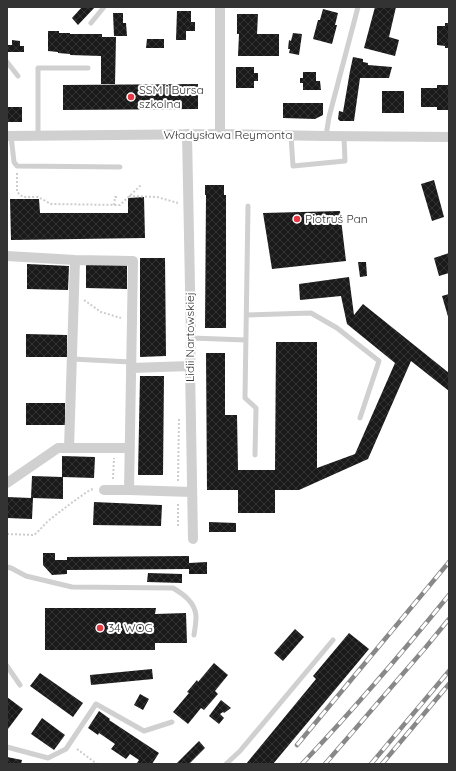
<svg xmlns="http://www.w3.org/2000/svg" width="456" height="771" viewBox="0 0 456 771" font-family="Quicksand,sans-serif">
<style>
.building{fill:url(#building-cross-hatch)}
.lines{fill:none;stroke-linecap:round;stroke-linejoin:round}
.path{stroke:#cdcdcd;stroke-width:2;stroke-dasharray:2 2;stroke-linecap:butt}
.lane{stroke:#d0d0d0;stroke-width:5}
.street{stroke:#d0d0d0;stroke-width:10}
.rail-casing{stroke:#888;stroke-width:4.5}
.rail{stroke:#fff;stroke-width:3;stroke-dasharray:9;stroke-linecap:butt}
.poi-dot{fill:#e63946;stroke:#fff;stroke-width:1.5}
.labels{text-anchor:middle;stroke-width:4;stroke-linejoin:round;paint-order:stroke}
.poi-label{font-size:12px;fill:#333;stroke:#fff;text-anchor:start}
.street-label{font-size:12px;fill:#333;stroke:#fff}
</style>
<defs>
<pattern id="building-cross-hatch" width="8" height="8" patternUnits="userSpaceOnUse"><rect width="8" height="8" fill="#1a1a1a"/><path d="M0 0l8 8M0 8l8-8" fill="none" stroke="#333"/></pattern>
</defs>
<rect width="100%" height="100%" fill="#fff"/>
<path class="building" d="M82,7H95L78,25L72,18Z
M375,7H396L389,37L399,40L395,56L364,48Z
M323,9L338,13L335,25H337L332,44L313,39L318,20H320Z
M177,11H191V22H195V31H186V40H176Z
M113,13H123V23H126L127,36H114Z
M237,14H258L257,34H279V56H238L239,34H237Z
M445,23H449V48H445V46L437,45V26H445Z
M48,31H59V33H70V34H102V37H116L115,84H101V56L70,55V54L58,53V52L48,51Z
M293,33L302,34L299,55L289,53L290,49H288L289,40L291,41Z
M147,39H164V48H146Z
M12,40L20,41V46H24V52H7V45H12Z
M353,57L363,59V62L368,63V65L392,67L389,78H360L354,121H340L338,119L339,111L343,112L350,71Z
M236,67H254V73H258V81H254V88H236Z
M303,72H316V81H320L321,90H303V83H300V78H303Z
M198,84V109L63,110V85Z
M437,85H449V110H437V107H421V88H437Z
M382,91H404V113H382Z
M283,103H323V115L315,119L283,118Z
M7,107H22V122H7Z
M434,180L444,217L432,221L421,184Z
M205,185H224V195H226V328H205L206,195H205Z
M144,197L145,238L11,240L10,199H39L40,213H128V198Z
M340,211L346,261L272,269L263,213Z
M449,253V273L439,276L434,258Z
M140,258H165L166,356L140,357Z
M358,262H366L367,276L360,277Z
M27,264L69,266L68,290L27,289Z
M86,265H127V289L86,288Z
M349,277L354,315L363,304L449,373V391L411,361L368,459L299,490H275V513H238V490H207L206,353H225V415H237L238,470H275L276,342H317V468L355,454L395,363L347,324L341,296L300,300L299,284Z
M449,294V320L442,296Z
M26,334L67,335V357H26Z
M140,376H164L163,475H138Z
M26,403H65V425H26Z
M62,456L95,457L94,478L63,477V499L33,498L32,519L7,518V497L31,498L32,476L62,477Z
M94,502L162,505L161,526L93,525Z
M209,522L236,523V532H209Z
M43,553H55V560H67V557L189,556V563L207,562V574H189V569L67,570V574L52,575L43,565Z
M148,573L182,574V583L147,582Z
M45,608H156L155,614L186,613L187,643H155V650H45Z
M295,629L304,637L283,661L274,653Z
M349,633L369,649L273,764H246L316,679L313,676Z
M214,663L228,675L215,691L218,694L204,710L201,708L188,724L173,712L189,693L187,692L197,680L198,682Z
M152,669L153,679L91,685L90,675Z
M40,673L83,703L73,717L30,686Z
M140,694L149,699L143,710L134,705Z
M7,697L23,709L8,729L7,728Z
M221,700L231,708L224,713L223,712L220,714L224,718L219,724L209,716Z
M99,711L110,719L109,720L159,753L152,764H139L137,763L139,760L130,754L126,759L111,749L115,744L99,733L98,735L88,728Z
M42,718L65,735L54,750L31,734Z
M199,741L205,748L189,764H176Z
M7,757L22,760L21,764H7Z"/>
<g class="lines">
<path class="path" d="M17,173V192L23,197H38L51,204L120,205L141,185
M129,196L157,197L178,203
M114,205L115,197H119
M84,300L101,312L121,318
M113,479L114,458
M178,481L179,417
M178,526V503
M7,534L34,535C39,531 43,526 48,521C62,510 75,500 90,490L93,489
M77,749L97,764"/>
<path class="lane" d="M91,23L104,7
M7,62L18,76
M11,136L14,162L17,166L120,167
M38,136V68H88
M291,136L293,166L345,161L344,137
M326,136L329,117L358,7
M248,206L245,398L256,408L255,455
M247,315L311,313L337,328L379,361L360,418
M191,338L246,340
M72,359L131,362
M7,567L11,568L26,576L72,587L173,588C183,594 195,602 196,616C196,622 195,629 194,635
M7,666L20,685
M7,747L48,758L66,749L96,704L144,731L172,722
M226,764L240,751L333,640"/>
<path class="street" d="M220,7V134
M187,134L191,338L190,366L193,539
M7,136L220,134L326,136L449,137
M7,256L75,260L133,261L129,490L192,492
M131,368L190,366
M69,448L75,260
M7,483L58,448H130
M104,490H129"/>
<defs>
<path id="rail" d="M297,745L449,562
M302,764C353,710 402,653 449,595
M325,764L426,647L449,619
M371,764L449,671
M382,764L449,684"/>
</defs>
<use href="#rail" class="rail-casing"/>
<use href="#rail" class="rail"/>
</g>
<g class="poi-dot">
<circle cx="131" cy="97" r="4"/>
<circle cx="297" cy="219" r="4"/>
<circle cx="100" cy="628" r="4"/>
</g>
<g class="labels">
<g class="poi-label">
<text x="139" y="94">SSM i Bursa<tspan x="139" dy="14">szkolna</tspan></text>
<text x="305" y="223">Piotruś Pan</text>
<text x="108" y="632">34 WOG</text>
</g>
<g class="street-label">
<text x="228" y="139">Władysława Reymonta</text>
<text transform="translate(190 337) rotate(-90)" y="4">Lidii Nartowskiej</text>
</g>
</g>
<rect width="456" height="771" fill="none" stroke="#333333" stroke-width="16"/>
</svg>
